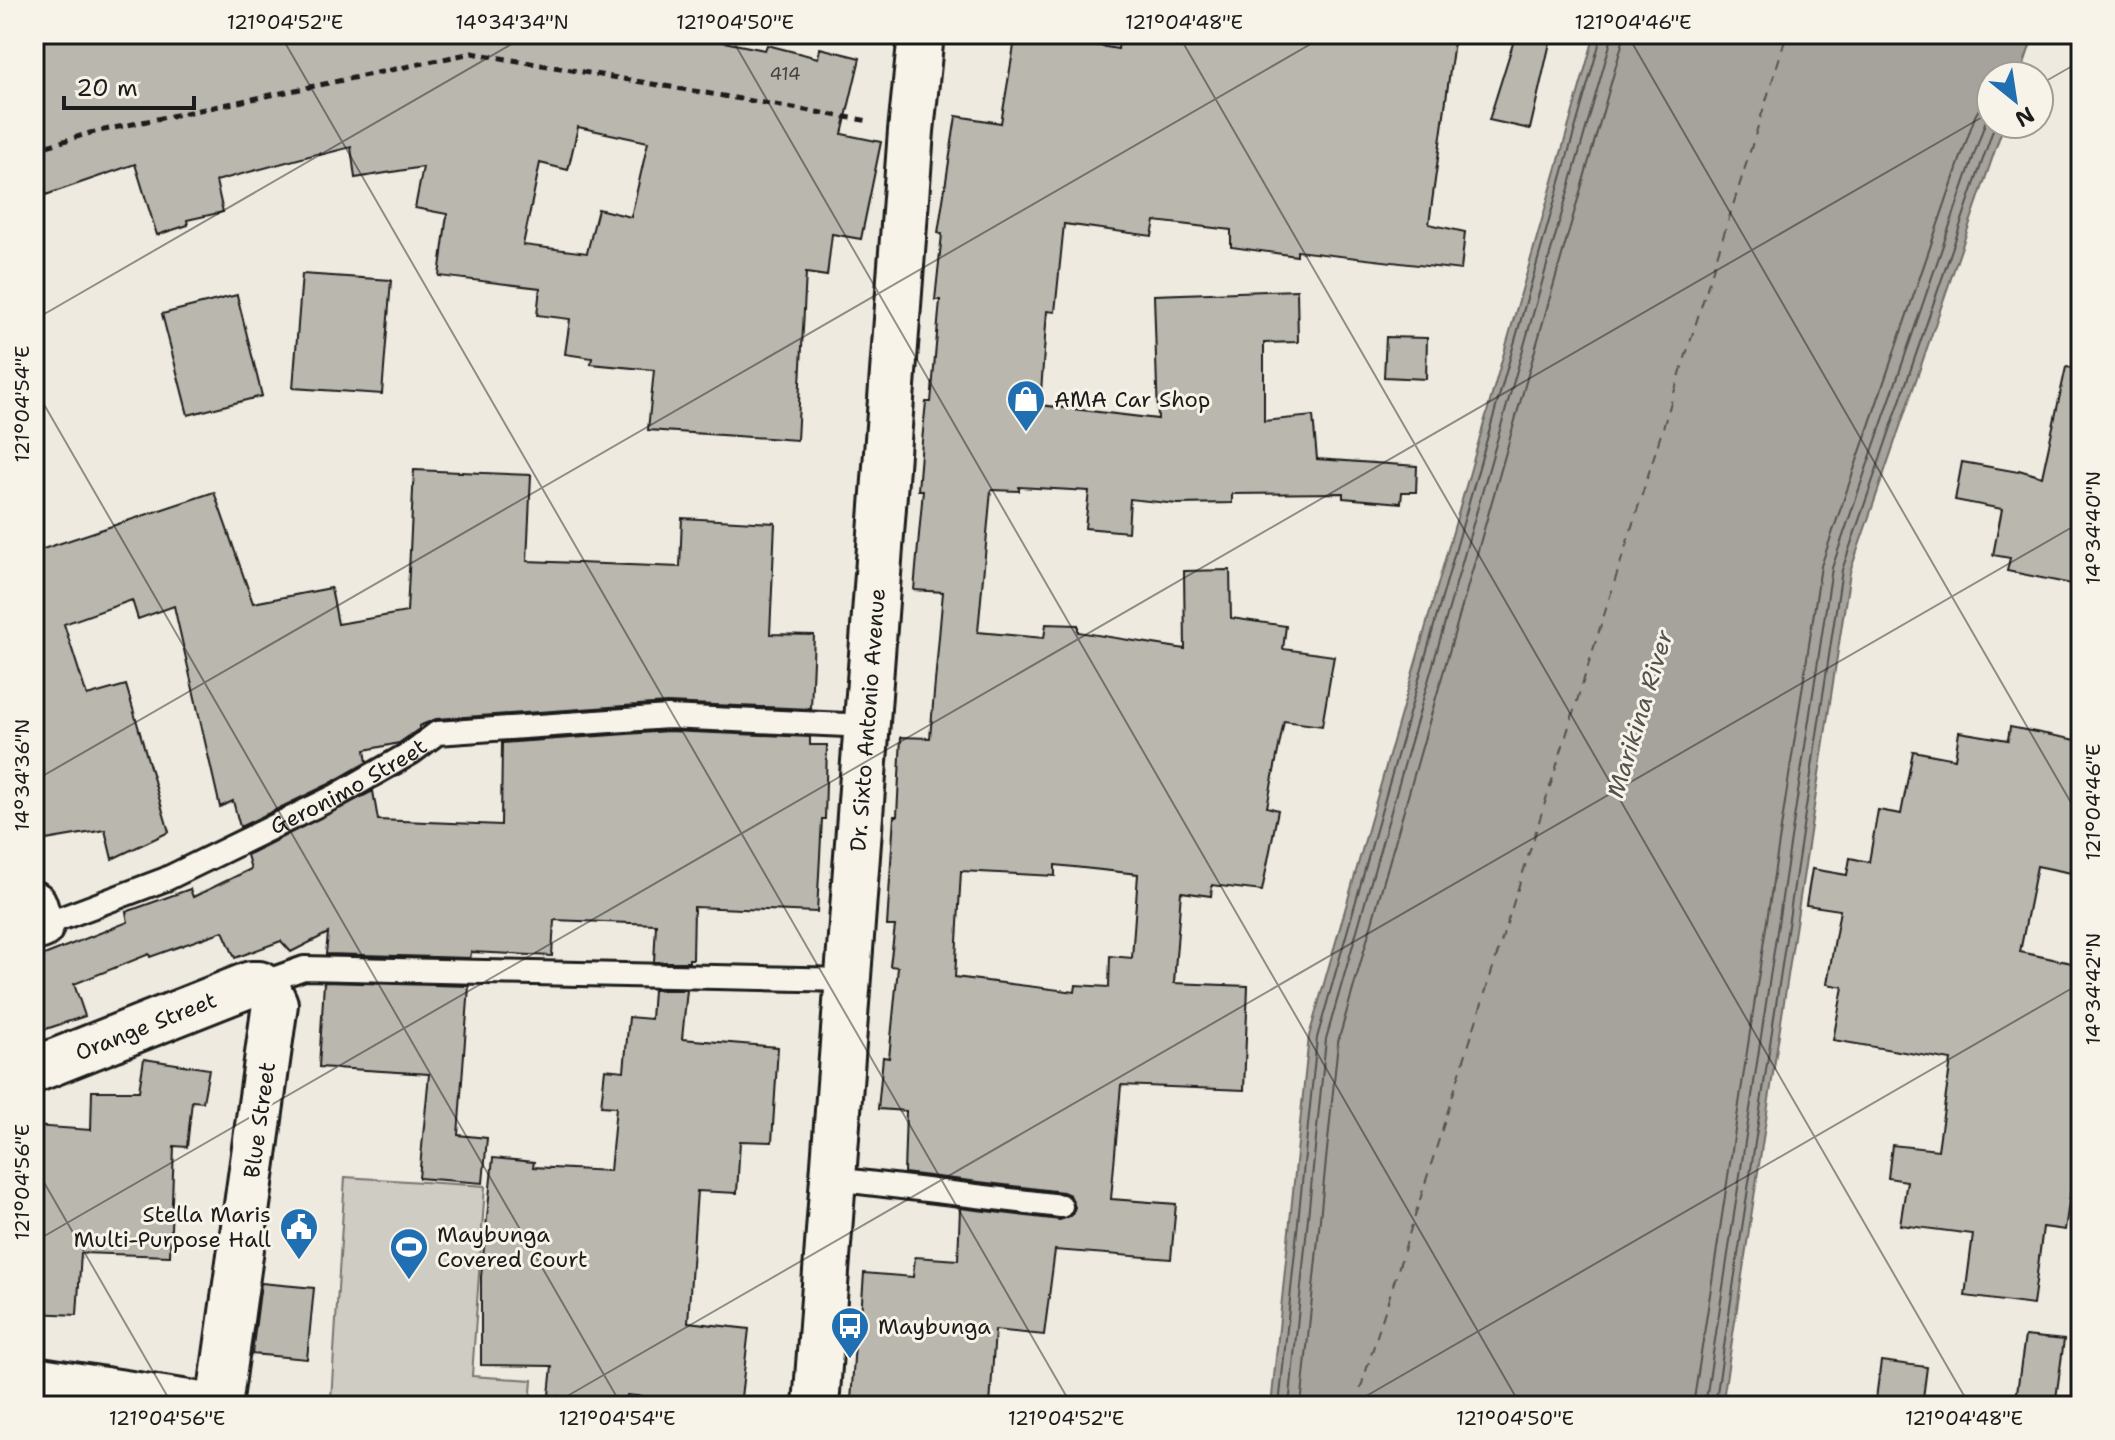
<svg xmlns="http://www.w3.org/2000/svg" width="2115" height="1440" viewBox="0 0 2115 1440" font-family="'Shantell Sans',sans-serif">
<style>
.green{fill:#cfccc3;stroke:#767470;stroke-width:2}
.water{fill:#a6a39d;stroke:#6f6d69;stroke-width:2}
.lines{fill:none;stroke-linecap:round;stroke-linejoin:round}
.shore{stroke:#535250;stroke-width:2}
.ferry{stroke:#535250;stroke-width:2;stroke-dasharray:10 8;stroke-linecap:butt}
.building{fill:#bab7af;stroke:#1c1c1c;stroke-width:2;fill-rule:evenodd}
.lane-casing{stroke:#1c1c1c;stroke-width:28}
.street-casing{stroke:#1c1c1c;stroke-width:50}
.secondary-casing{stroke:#1c1c1c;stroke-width:50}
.path{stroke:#1c1c1c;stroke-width:5;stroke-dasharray:8 6;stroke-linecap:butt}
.lane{stroke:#f7f3e8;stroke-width:22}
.street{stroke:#f7f3e8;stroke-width:44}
.secondary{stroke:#f7f3e8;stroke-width:44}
.ticks{fill:none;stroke:#1c1c1c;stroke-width:2;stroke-opacity:0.45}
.labels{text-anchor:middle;stroke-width:6;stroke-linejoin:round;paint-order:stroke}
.number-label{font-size:18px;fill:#444341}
.poi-label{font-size:22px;fill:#1c1c1c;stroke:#f7f3e8;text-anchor:start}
.street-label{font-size:22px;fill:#1c1c1c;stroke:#f7f3e8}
.water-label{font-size:24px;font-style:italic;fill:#535250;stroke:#f7f3e8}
.neatline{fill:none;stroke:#1c1c1c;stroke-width:3}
.ticks-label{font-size:20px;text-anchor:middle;fill:#1c1c1c}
</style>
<rect width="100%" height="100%" fill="#eeeae0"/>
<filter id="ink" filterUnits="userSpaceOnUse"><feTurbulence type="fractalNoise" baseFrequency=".0125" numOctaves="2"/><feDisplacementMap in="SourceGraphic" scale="16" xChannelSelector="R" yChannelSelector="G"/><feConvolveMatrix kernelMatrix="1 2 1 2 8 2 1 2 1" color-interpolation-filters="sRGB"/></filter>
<g filter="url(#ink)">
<path class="green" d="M345,1177L485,1186L472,1376L532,1380L530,1406H404L403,1404L331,1400Z"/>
<path class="water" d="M1595,34H2034L2020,76H1991V124H2004L1850,572L1722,1406H1271L1309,1036Z"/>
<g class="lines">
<path class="shore" d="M1279,1406L1317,1038L1602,34
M1289,1406L1326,1039L1613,34
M1301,1406L1338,1042L1625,34
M1693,1406L1821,566L1975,116L1982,104L1991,97
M1705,1406L1832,568L1986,120L1991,112
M1715,1406L1842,570L1995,124"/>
<path class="ferry" d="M1355,1406L1787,34"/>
</g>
<path class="building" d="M34,34H683L765,50L767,45L818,58L820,48L860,58L842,134L881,142L861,239L832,234L827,276L806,273L797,440L648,430L654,370L591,364L592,358L565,354L570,319L537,315L540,288L439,276L447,214L415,208L423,167L355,178L351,147L320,155V153L216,181L223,212L187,220L188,225L157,235L135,164L34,199ZM578,127L648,142L631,217L598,209L587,253L523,245L540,163L568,170Z
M1016,34H1031L1118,49L1120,34H1306L1342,38V34H1455L1429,224L1465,232L1461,270L1297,251V256L1231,247V230L1155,221L1152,236L1064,224L1055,312L1047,311L1040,405L1158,419L1154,295L1297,290L1298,342L1264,343V421L1313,416L1317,459L1417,466L1416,492H1402L1401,503L1343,498V493L1232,494V503L1177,504L1130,499L1128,532L1085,528L1089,491L1019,487V491L991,490L978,632L1044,638L1046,624L1078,625V632L1185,649L1184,571L1230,570L1231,618L1286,626L1283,649L1334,656L1322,726L1284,721L1267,807L1278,810L1262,891L1212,885L1211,896L1181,892L1174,983L1248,986L1244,1090L1121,1085L1111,1199L1176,1204L1171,1259L1055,1250L1044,1335L995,1330L990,1406H918L851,1401L856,1329H860L864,1273L913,1277L915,1257L958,1260L960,1208L1060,1220L1072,1215L1075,1207L1070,1195L1063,1192L904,1173L906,1111L878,1109L883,1057L889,1058L898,967L890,966L895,926H887L894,816H897L901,737L930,738L943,592L914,590L923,490H918L922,441L926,402H931L940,300H935L942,234L938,233L956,116L1001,123ZM1055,865L1138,874L1132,958L1110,956L1109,987L1076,985L1075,992L955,977L961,871L1055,876Z
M1516,34H1552L1530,129L1489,120Z
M302,274L391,280L382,394L293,388Z
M237,295L262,396L188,415L162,314Z
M1386,337L1427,338L1426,379L1384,377Z
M2066,367L2081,369V586L2007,571L2010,558L1993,555L2002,509L1955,500L1962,462L2018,472L2019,470L2042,477Z
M414,470L531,475L527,561L680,567L682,518L775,523L770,634L814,635L811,709L667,703L436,719L419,726V729L399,743L365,750L367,762L327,785L240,827L233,801L220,807L174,606L138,619L132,600L64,624L87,696L126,685L169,832L112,859L105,830L34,842V552L214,492L253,603L331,588L338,624L407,612Z
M2010,727L2081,741V875L2037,866L2020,952L2081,965V1121L2065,1230L2043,1227L2033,1305L1965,1296L1973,1234L1900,1225L1907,1181L1888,1178L1892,1145L1938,1150L1951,1060L1833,1040L1843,987L1827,984L1840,910L1806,905L1812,869L1847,875L1850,858L1869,862L1878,810L1901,814L1913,751L1955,759L1959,732L2008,740Z
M668,731L810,737V745H827L825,819H822L817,912L694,907L693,959H689V962H654L656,924L554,920L552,956L471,952L470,958L326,954L328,933L291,952L281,941L235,958L223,931L150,957L149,954L74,984L85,1016L34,1033V959L128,922L126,912L190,889L193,897L251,869L247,855L373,791L378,820L501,825L502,743Z
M324,982L469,986L458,1135L487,1138L483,1183L419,1178L429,1074L319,1067Z
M653,990H687L682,1039L778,1047L772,1142L740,1141L737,1193L697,1191L688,1322L749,1329L740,1406L627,1395L626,1403L549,1395L552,1366L481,1365V1277L493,1158L534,1162L533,1167L610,1171L616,1107L601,1106L605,1069L624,1071L629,1017L651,1019Z
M144,1059L209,1069L203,1102L192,1101L187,1147L174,1146L170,1256L81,1253L77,1315L34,1313V1126L91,1130L92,1091H139Z
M261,1283L314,1288L307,1359L252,1354Z
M2025,1336L2064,1340L2055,1406H2015Z
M1881,1361L1927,1367L1922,1406H1875Z"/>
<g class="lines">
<defs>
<g id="lane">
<path id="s1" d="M41,926L166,879L334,797L412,752L437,733L668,717L868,726"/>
<path d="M259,984L304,968L849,980"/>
<path d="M834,1179L1061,1206"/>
</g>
<g id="street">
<path d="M34,904L41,926L34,928"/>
<path id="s2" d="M34,1070L251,984H259L269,991L275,1004L219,1406"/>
<path d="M34,1379L208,1406"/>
</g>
<g id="secondary">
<path id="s3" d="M816,1406L911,131L921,34"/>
</g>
</defs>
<use href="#lane" class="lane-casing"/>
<use href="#street" class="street-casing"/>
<use href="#secondary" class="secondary-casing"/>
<path class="path" d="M34,150L90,133L472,53L869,121"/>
<use href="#lane" class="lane"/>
<use href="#street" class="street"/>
<use href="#secondary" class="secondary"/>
</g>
</g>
<path class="ticks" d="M280,34L1072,1406M729,34L1521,1406M1178,34L1970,1406M1627,34L2081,820M2077,34L2081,41M2039,85L2081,61M34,320L529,34M34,387L622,1406M34,781L1328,34M34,1165L173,1406M34,1242L1991,112M550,1406L2081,522M1349,1406L2081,983"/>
<defs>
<symbol id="shop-pin" viewBox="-11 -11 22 30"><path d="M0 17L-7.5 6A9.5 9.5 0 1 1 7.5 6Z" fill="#1f6fb2" stroke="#f7f3e8"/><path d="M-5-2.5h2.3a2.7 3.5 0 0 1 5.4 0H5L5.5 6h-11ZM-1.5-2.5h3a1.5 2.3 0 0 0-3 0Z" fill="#fff"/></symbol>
<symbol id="civic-pin" viewBox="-11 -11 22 30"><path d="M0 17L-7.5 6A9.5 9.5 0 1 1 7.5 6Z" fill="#1f6fb2" stroke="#f7f3e8"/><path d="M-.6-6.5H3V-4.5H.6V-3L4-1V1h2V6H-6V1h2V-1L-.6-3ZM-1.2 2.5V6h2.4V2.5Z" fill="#fff"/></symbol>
<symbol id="stadium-pin" viewBox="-11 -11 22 30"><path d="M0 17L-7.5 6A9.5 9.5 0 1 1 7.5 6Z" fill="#1f6fb2" stroke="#f7f3e8"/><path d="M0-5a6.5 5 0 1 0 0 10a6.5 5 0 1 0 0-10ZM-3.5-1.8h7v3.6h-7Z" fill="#fff"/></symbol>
<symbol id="bus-pin" viewBox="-11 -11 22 30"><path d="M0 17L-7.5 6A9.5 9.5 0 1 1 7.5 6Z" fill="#1f6fb2" stroke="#f7f3e8"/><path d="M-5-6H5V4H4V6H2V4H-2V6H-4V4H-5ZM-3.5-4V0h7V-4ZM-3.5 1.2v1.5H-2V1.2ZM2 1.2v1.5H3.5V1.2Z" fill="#fff"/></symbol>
</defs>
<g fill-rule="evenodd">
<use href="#shop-pin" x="1004" y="377" width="44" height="60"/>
<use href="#civic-pin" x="277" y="1205" width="44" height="60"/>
<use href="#stadium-pin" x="387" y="1225" width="44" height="60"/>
<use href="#bus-pin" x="828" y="1304" width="44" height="60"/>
</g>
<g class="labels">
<g class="number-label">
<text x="785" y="80">414</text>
</g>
<g class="poi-label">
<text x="1054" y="407">AMA Car Shop</text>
<text x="271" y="1222" text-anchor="end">Stella Maris<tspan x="271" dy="25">Multi-Purpose Hall</tspan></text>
<text x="437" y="1242">Maybunga<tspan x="437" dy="25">Covered Court</tspan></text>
<text x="878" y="1334">Maybunga</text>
</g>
<g class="street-label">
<text dy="8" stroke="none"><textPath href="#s3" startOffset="688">Dr. Sixto Antonio Avenue</textPath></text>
<text dy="8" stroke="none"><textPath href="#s1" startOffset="338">Geronimo Street</textPath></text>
<text dy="8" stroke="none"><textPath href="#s2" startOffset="120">Orange Street</textPath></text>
<text transform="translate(259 1120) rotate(-82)" y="8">Blue Street</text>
</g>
<g class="water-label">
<text transform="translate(1640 714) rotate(-73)" y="8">Marikina River</text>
</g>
</g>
<rect width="2115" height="1440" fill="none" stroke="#f7f3e8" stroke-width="88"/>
<g transform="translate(2015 100) rotate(150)"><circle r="38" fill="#f7f3e8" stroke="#9f9d96" stroke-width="2"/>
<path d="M0-6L14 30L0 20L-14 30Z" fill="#1f6fb2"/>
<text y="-12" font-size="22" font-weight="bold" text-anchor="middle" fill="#1c1c1c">N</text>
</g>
<path d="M64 96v12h130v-12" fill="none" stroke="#1c1c1c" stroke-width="4"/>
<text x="76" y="96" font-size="24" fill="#1c1c1c" stroke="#f7f3e8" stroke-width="6" paint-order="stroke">20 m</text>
<rect x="44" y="44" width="2027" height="1352" class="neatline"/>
<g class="ticks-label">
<text x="285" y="29">121°04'52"E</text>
<text x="512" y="29">14°34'34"N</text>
<text x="735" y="29">121°04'50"E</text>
<text x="1184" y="29">121°04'48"E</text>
<text x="1633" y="29">121°04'46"E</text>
<text transform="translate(22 404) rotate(-90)" y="7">121°04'54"E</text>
<text transform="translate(2093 528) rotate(-90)" y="7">14°34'40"N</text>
<text transform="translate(22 775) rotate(-90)" y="7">14°34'36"N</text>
<text transform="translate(2093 802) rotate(-90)" y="7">121°04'46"E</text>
<text transform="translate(2093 989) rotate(-90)" y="7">14°34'42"N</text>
<text transform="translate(22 1182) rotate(-90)" y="7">121°04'56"E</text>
<text x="167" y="1425">121°04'56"E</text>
<text x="617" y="1425">121°04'54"E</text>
<text x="1066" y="1425">121°04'52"E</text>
<text x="1515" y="1425">121°04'50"E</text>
<text x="1964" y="1425">121°04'48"E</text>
</g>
</svg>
